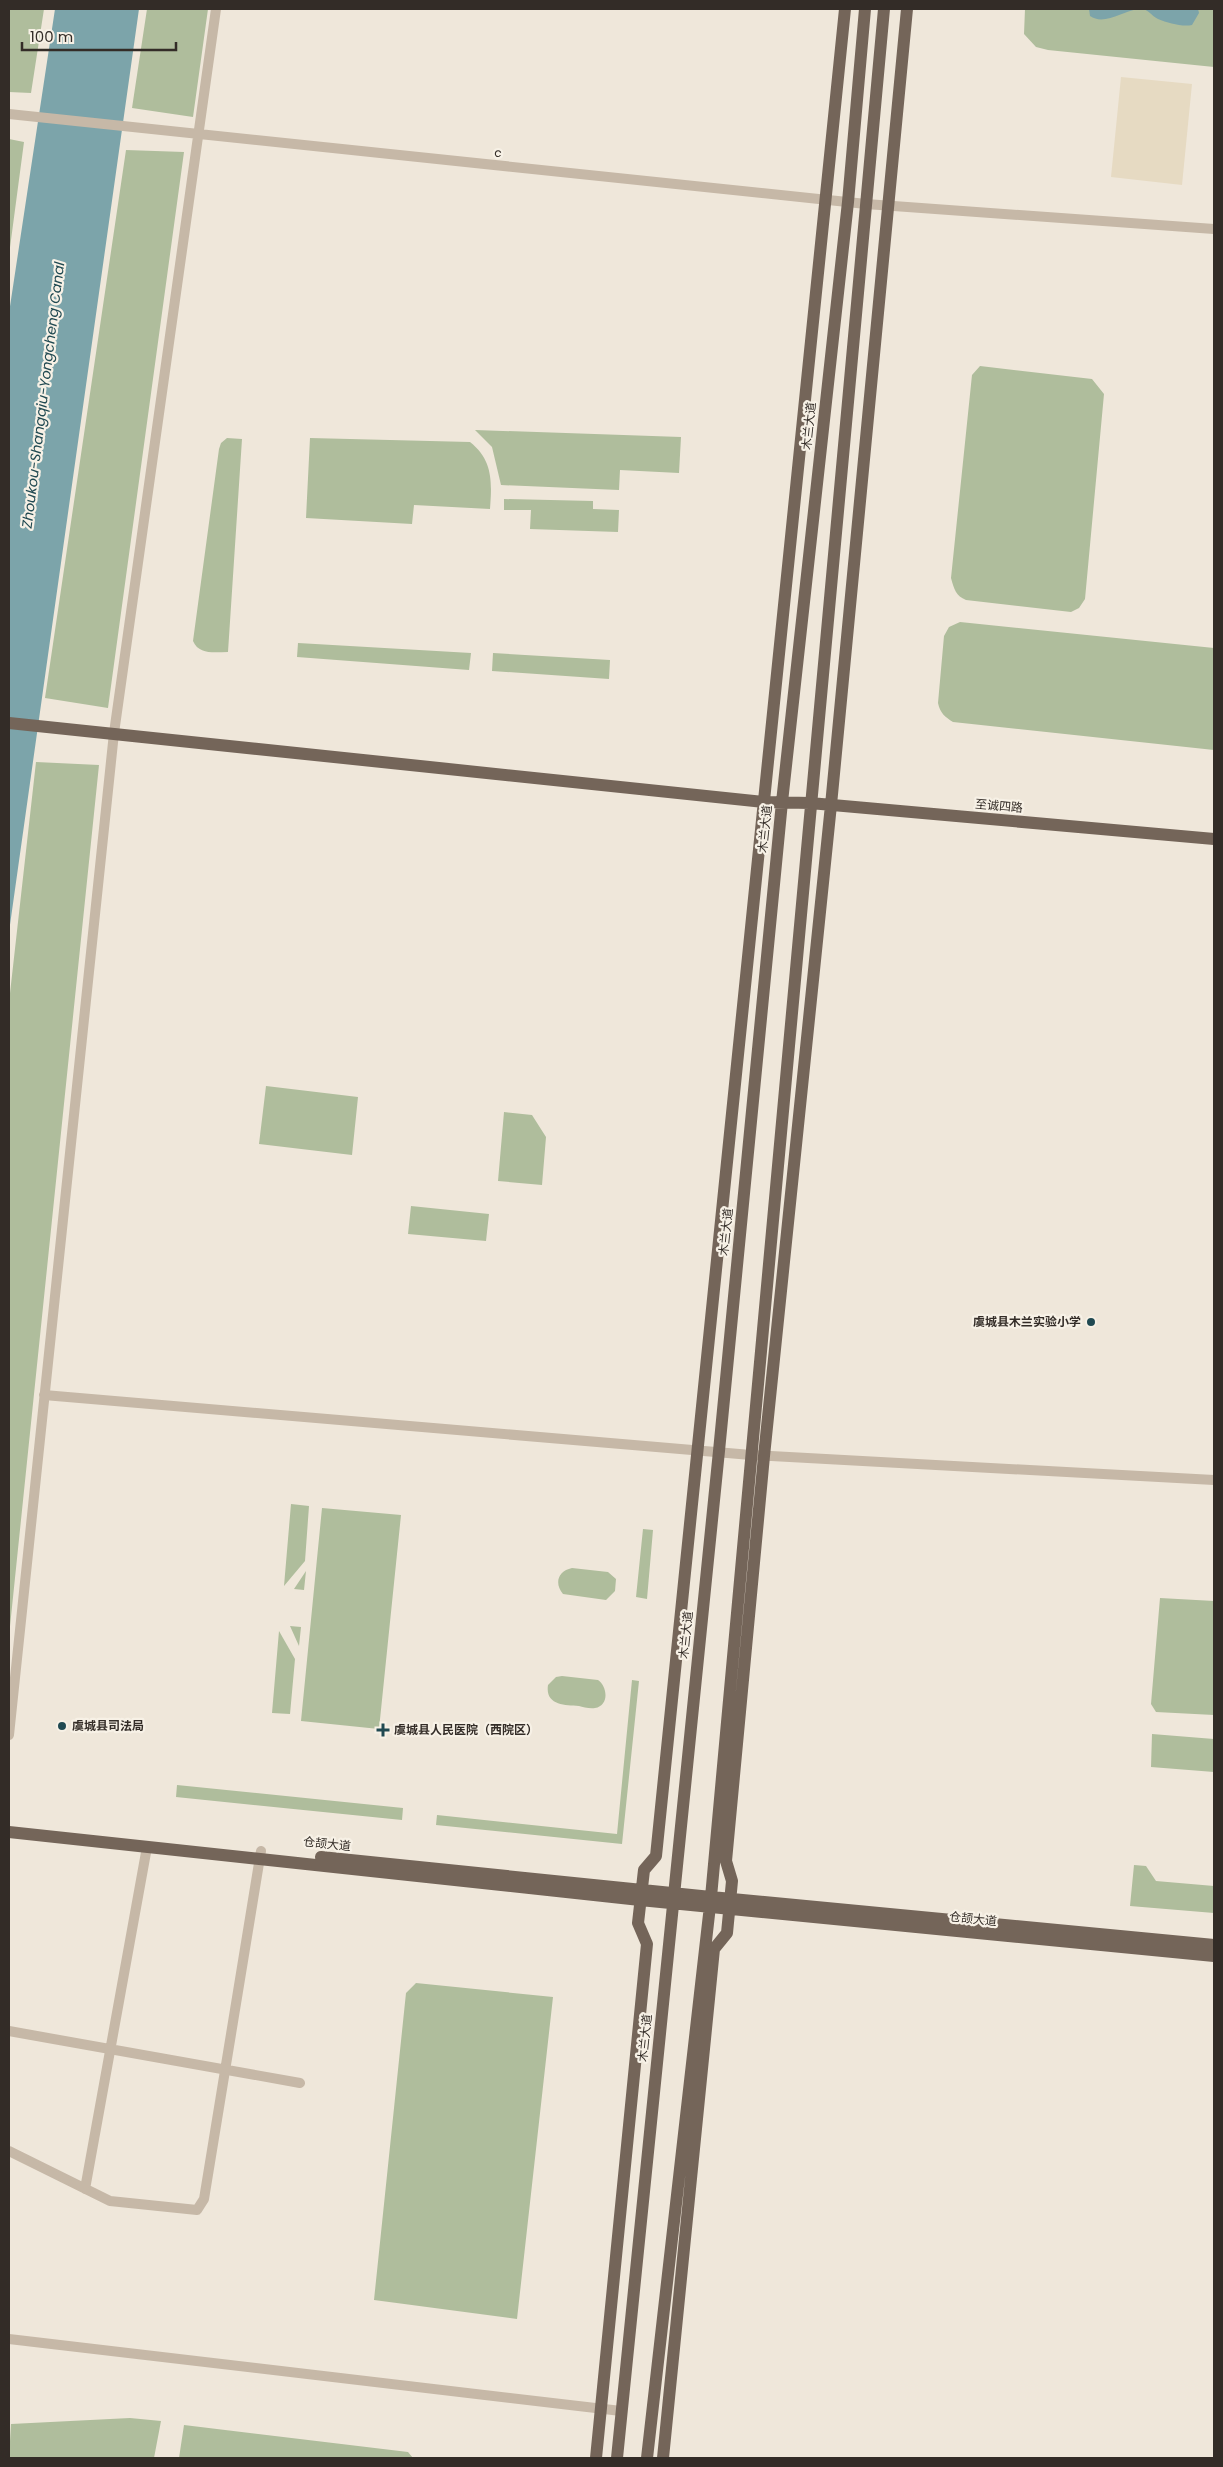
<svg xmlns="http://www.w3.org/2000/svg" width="1223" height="2467" viewBox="0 0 1223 2467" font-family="Poppins,'Noto Sans SC',sans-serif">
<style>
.green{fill:#afbd9c}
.plaza{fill:#e6dac2}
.water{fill:#7ca4aa}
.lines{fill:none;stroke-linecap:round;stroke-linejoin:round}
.minor{stroke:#c6b8a7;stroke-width:10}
.major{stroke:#746559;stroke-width:12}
.poi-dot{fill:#204951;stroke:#f7f1e6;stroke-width:2}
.labels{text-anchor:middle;stroke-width:4.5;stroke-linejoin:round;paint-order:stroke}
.street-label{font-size:12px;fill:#332c27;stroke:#f7f1e6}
.poi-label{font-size:12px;font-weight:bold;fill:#332c27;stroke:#f7f1e6;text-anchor:start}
.water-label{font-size:14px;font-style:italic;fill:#204951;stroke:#f7f1e6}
</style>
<rect width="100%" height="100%" fill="#efe7da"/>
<path class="green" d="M9,9H44L31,93L9,92Z
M147,9H208L193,117L132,108Z
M1025,9H1214V67L1048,50L1036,47L1024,34Z
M9,139L24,142L9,255Z
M126,150L184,152L108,708L45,698Z
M980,366L1092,379L1104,394L1085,599L1079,608L1071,612L966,600C956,596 954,589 951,578L972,375Z
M475,430L681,437L679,473L620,470L619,490L501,485L492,447Z
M227,438L242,439L228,652C214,652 199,655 193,641L219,449L221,443Z
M310,438L470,442C493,460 492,482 490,509L414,505L412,524L306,518Z
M504,499L593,501V509L619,510L618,532L530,529L531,510H504Z
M960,622L1214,648V750L953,722C945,717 940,713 938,703L944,636L949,627Z
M298,643L471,653L469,670L297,657Z
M493,653L610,660L609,679L492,671Z
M36,762L99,765L9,1636V1002Z
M266,1086L358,1097L352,1155L259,1144Z
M504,1112L532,1115L546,1137L542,1185L498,1181Z
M411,1206L489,1214L486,1241L408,1234Z
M291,1504L309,1506L305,1561L284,1586Z
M322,1508L401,1515L379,1729L301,1721Z
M643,1529L653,1530L647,1599L636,1597Z
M572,1568L608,1572L616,1579L615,1591L606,1600L563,1594C554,1583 558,1571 572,1568Z
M306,1571L304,1590L294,1589Z
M1160,1598L1214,1601V1715L1156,1712L1151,1704Z
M290,1626L301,1627L299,1646Z
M279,1631L295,1659L290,1714L272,1713Z
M562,1676L598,1680C607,1686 610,1705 595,1708C590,1709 583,1707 579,1706C564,1705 545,1705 548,1685L556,1677Z
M632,1680L639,1681L622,1844L436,1825L437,1815L617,1834Z
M1152,1734L1214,1739V1772L1151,1767Z
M177,1785L403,1808L402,1820L176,1797Z
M1134,1865L1146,1866L1156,1881L1214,1886V1913L1130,1906Z
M416,1983L553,1997L517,2319L374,2300L406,1993Z
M130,2418L161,2421L154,2458H9L11,2424Z
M184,2425L408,2452L413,2458H179Z"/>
<path class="plaza" d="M1121,77L1192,84L1182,185L1111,177Z"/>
<path class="water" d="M55,9H139L9,932V313Z
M1089,9H1198L1199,13L1192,25C1182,27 1168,23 1158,19C1150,15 1149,8 1138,9C1123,11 1104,26 1090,16Z"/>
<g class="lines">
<path class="minor" d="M9,114L866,204L1214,229
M44,1395L751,1455L1214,1480
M9,1735L114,733L216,9
M9,2031L300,2083
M9,2151L110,2201L197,2210L204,2199L261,1851
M85,2189L147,1847
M9,2339L621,2411"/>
<path class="major" d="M9,723L764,802L810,803L1214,839
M9,1832L640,1900L1214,1956
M321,1857L711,1897L1214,1945
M596,2458L647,1944L638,1923L644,1870L656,1856L845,9
M617,2458L719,1451L782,802L848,202L865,9
M647,2458L711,1897L884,9
M663,2458L714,1949L727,1933L732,1881L726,1861L764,1456L831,805L907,9"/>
</g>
<g class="poi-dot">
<circle cx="1091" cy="1322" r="5"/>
<circle cx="62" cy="1726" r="5"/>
<path d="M380.5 1722.5h5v5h5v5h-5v5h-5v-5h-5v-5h5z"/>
</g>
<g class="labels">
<g class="street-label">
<text transform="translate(498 153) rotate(6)" y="4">c</text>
<text transform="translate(809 426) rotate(-84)" y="4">木兰大道</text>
<text transform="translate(999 806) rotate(5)" y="4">至诚四路</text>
<text transform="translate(765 829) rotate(-84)" y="4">木兰大道</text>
<text transform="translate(726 1232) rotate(-84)" y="4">木兰大道</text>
<text transform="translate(686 1635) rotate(-84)" y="4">木兰大道</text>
<text transform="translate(327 1844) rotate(6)" y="4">仓颉大道</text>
<text transform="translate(973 1919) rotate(6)" y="4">仓颉大道</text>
<text transform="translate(645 2038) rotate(-84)" y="4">木兰大道</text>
</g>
<g class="poi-label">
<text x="1081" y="1326" text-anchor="end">虞城县木兰实验小学</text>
<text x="72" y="1730">虞城县司法局</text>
<text x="394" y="1734">虞城县人民医院（西院区）</text>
</g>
<g class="water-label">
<text transform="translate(43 395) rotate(-83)" y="5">Zhoukou-Shangqiu-Yongcheng Canal</text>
</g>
</g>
<rect width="1223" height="2467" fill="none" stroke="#332c27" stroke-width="20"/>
<path d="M22 42v8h154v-8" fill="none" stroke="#332c27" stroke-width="2.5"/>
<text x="30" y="42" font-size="15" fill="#332c27" stroke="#f7f1e6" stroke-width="4" paint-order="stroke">100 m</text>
</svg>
